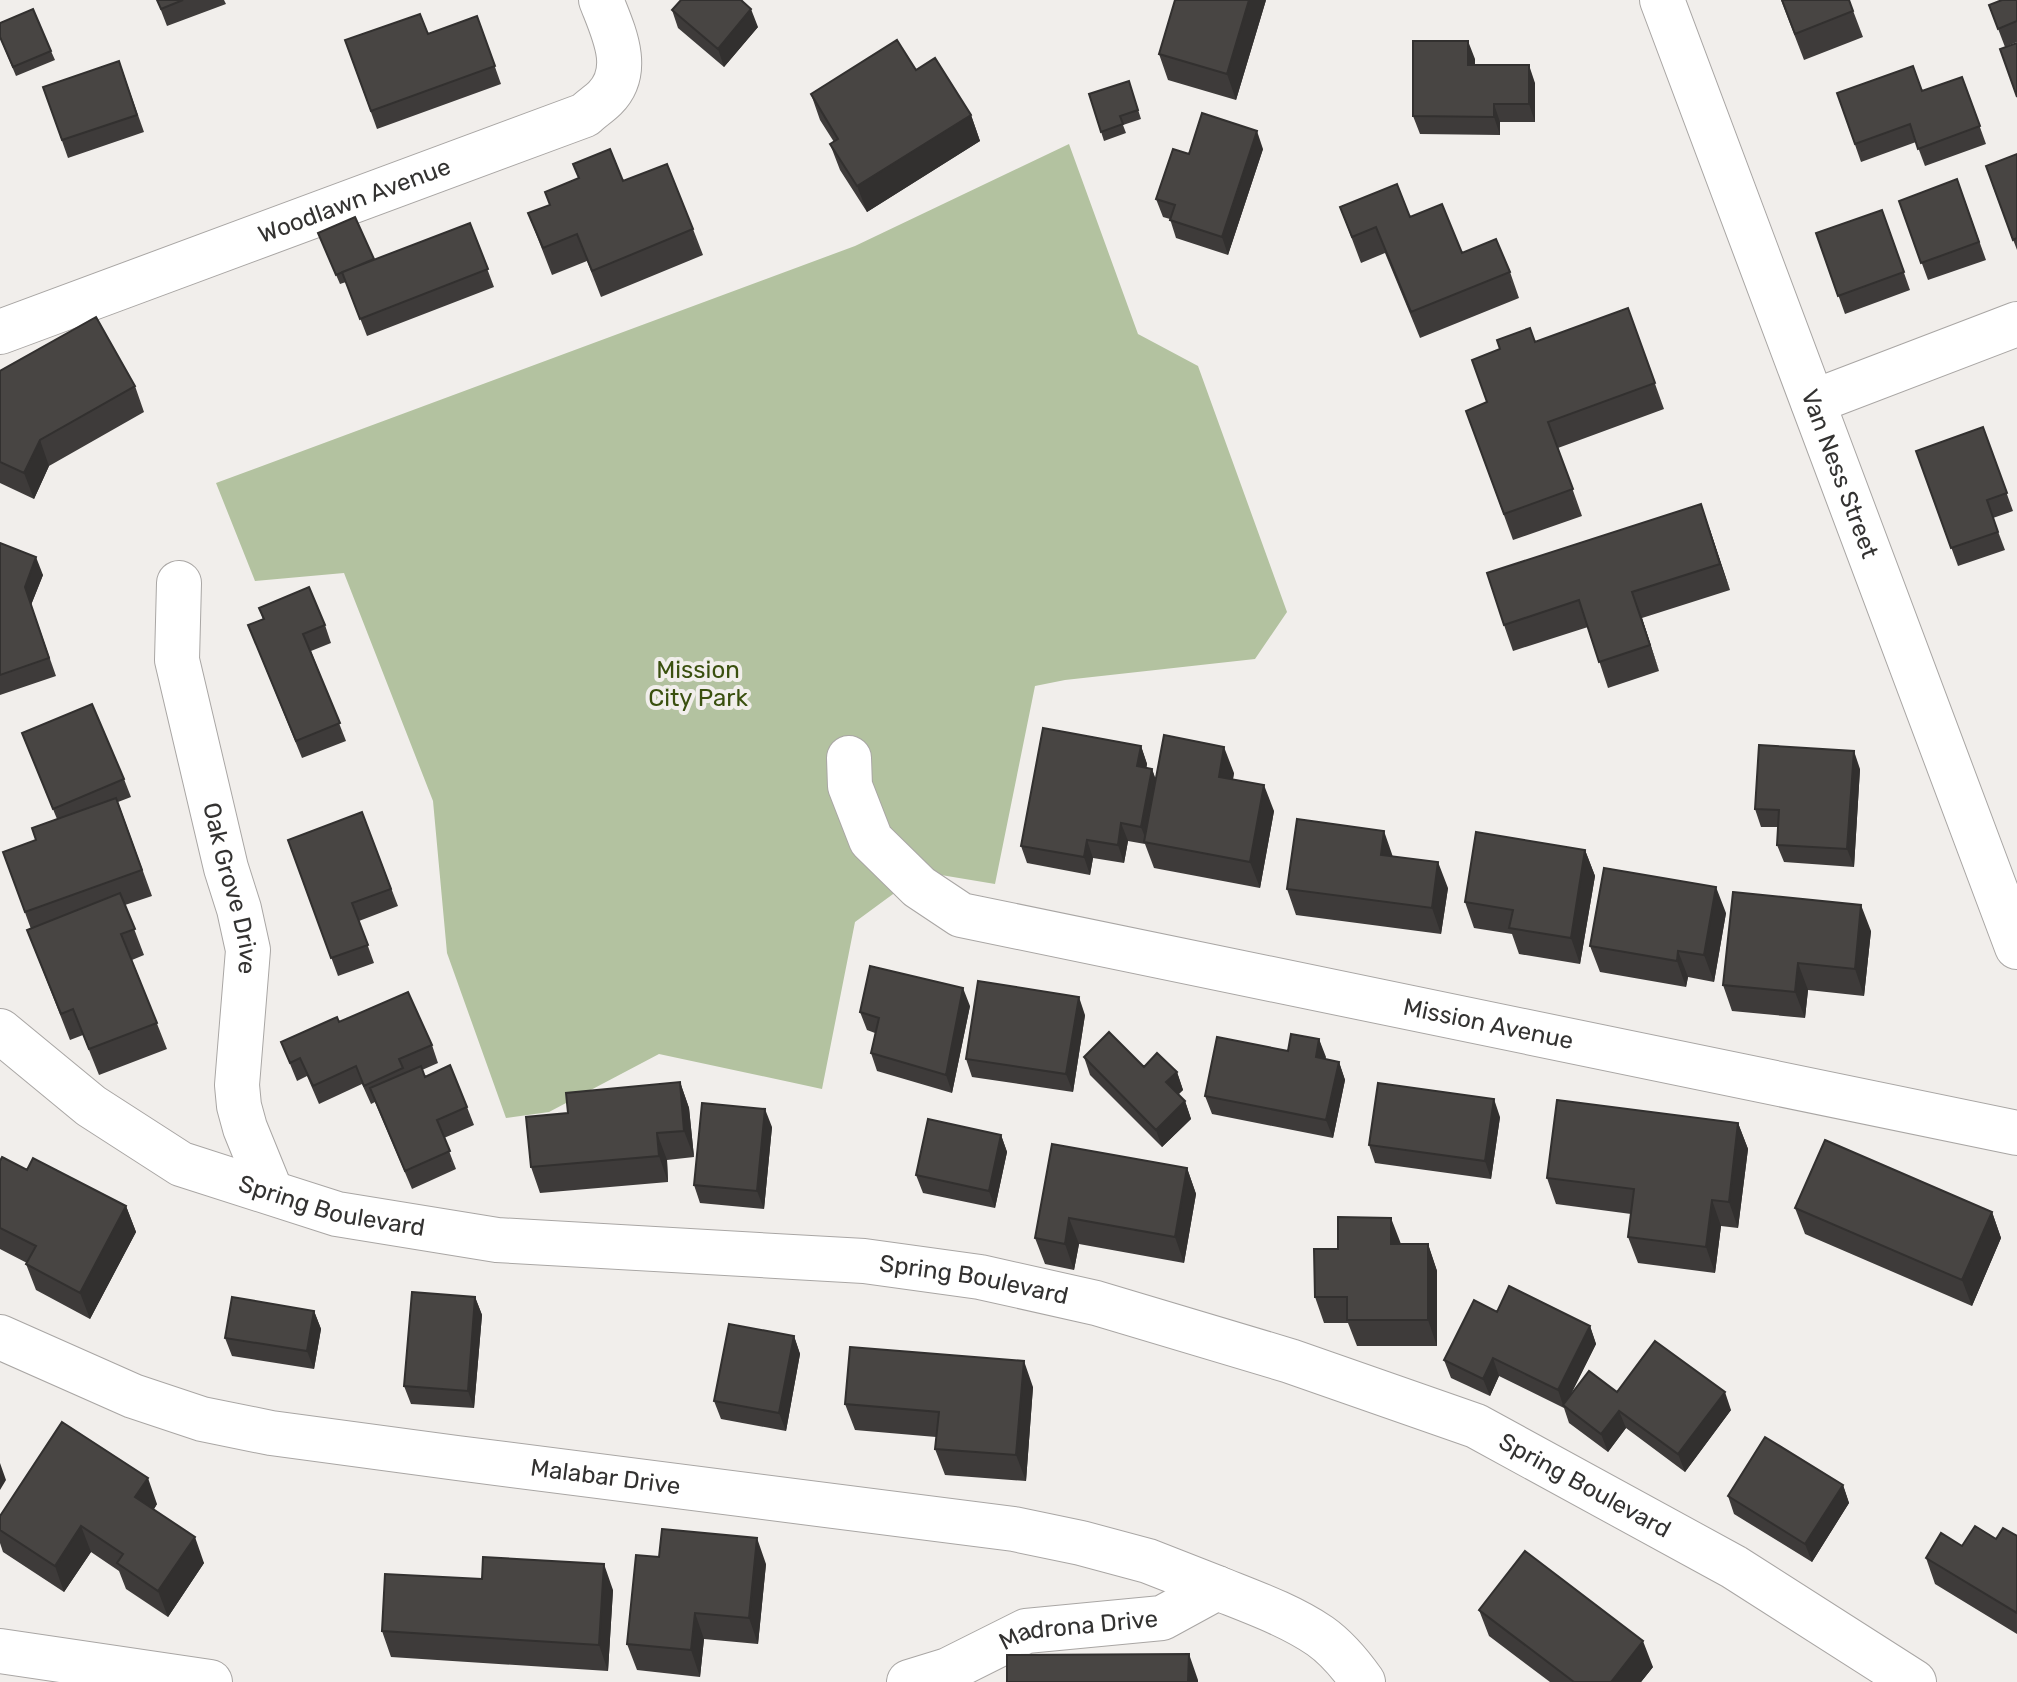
<svg xmlns="http://www.w3.org/2000/svg" width="2017" height="1682" viewBox="0 0 2017 1682" font-family="Rubik,sans-serif">
<style>
.green{fill:#b3c2a0}
.lines{fill:none;stroke-linecap:round;stroke-linejoin:round}
.minor-casing{stroke:#a9a6a4;stroke-width:46}
.minor{stroke:#fff;stroke-width:44}
.wall{fill:#3e3b3a}
.shaded-wall{fill:#32302f}
.building{fill:#484543;stroke:#32302f;stroke-width:2}
.labels{text-anchor:middle;stroke-width:8;stroke-linejoin:round;paint-order:stroke}
.street-label{font-size:24px;fill:#333231;stroke:#f1eeeb}
.park-label{font-size:24px;fill:#3a500f;stroke:#f1eeeb}
</style>
<rect width="100%" height="100%" fill="#f1eeeb"/>
<path class="green" d="M1069,144L1138,334L1198,366L1287,612L1255,659L1065,680L1035,686L995,884L923,872L855,922L822,1089L659,1054L549,1112L506,1118L447,953L433,801L344,573L255,581L216,483L855,246Z"/>
<g class="lines">
<defs>
<g id="minor">
<path id="s1" d="M1662,0L2017,947"/>
<path id="s2" d="M0,332L585,115C591,109 599,104 605,98C633,70 613,31 601,0"/>
<path d="M1813,402L2017,324"/>
<path id="s3" d="M179,583L177,660L226,868L239,909L248,950L237,1085L239,1106L245,1128L271,1192"/>
<path id="s4" d="M849,758L850,786L871,840L919,887L961,915L2017,1133"/>
<path id="s5" d="M0,1031L91,1106L181,1164L337,1214L497,1240L864,1261L980,1277L1096,1303L1290,1361L1476,1426L1734,1567L1914,1682"/>
<path id="s6" d="M0,1337L133,1396L202,1419L271,1433L457,1458L1014,1529L1081,1543L1148,1561L1217,1588"/>
<path d="M0,1651L210,1682"/>
<path id="s7" d="M909,1682L948,1670L1026,1631L1162,1618L1217,1588C1252,1602 1289,1615 1320,1636C1337,1648 1351,1665 1363,1682"/>
</g>
</defs>
<use href="#minor" class="minor-casing"/>
<use href="#minor" class="minor"/>
</g>
<path class="wall" d="M157,0H224L226,4L167,26Z
M1266,0L1236,100L1168,80L1159,54Z
M1781,0H1849L1863,37L1804,60Z
M2017,0V42L2005,47L1989,5Z
M672,10L758,27L724,67L678,28Z
M477,16L501,84L377,129L345,40L428,34Z
M0,38L51,51L55,60L16,76Z
M1475,59V65L1535,83V122H1500V135L1420,134L1413,116Z
M119,61L144,132L68,158L43,87Z
M916,70L971,115L980,141L867,212L840,170L830,144L834,142L820,120L811,94Z
M1962,77L1986,144L1925,166L1916,142L1861,162L1837,93L1922,91Z
M1129,81L1141,119L1123,125L1126,133L1104,141L1089,94Z
M1263,149L1228,255L1176,238L1170,219L1163,217L1156,199L1189,154Z
M2017,154V250L1992,184Z
M1957,179L1986,260L1928,280L1899,201Z
M623,181L693,229L703,255L601,297L587,261L552,275L528,213Z
M1340,207L1410,217L1462,253L1510,272L1519,298L1420,338L1385,253L1361,263Z
M1882,210L1910,290L1845,314L1816,233Z
M470,223L494,287L367,336L346,282L340,284L318,233L374,260Z
M1628,308L1664,409L1558,448L1582,516L1513,540L1466,411L1487,402L1535,342Z
M0,371L135,386L144,412L49,466L34,499L0,483Z
M1983,427L2013,511L1993,518L2005,550L1958,566L1916,451Z
M1710,530L1730,590L1642,618L1659,671L1608,688L1588,627L1513,651L1504,625Z
M0,543L43,575L31,605L56,676L0,695Z
M259,608L325,625L331,643L311,651L346,741L302,758L248,625L263,619Z
M22,733L124,779L131,797L118,802L152,896L125,905L144,955L132,960L167,1049L99,1075L83,1035L70,1040L27,930L31,929L3,852L36,840L57,819Z
M1141,746L1147,764L1146,768L1152,769L1156,780L1234,773L1233,780L1274,811L1260,888L1154,868L1145,844L1128,841L1124,863L1093,858L1090,875L1027,863L1021,846Z
M1860,769L1854,867L1784,862L1777,845L1778,827H1761L1755,809Z
M362,812L398,906L359,921L374,963L338,976L288,840Z
M1585,850L1595,876L1580,964L1519,954L1512,934L1474,928L1465,902Z
M1448,888L1441,934L1296,915L1287,889Z
M1726,913L1714,982L1688,977L1686,987L1600,972L1590,946Z
M1871,931L1864,996L1808,990L1805,1018L1732,1011L1723,985Z
M970,1006L952,1093L877,1071L871,1053L875,1033L867,1030L860,1012Z
M1085,1015L1073,1092L972,1077L966,1059Z
M339,1022L432,1045L438,1063L422,1070L425,1077L467,1107L474,1125L444,1138L456,1169L412,1189L375,1102L371,1104L362,1084L319,1104L307,1076L297,1081L281,1042Z
M1319,1039L1325,1059L1339,1062L1345,1080L1333,1138L1212,1114L1205,1096L1288,1051Z
M1084,1057L1177,1072L1183,1090L1178,1094L1185,1101L1191,1119L1162,1147L1090,1075Z
M680,1082L689,1108L694,1157L667,1160L668,1182L540,1193L531,1167L568,1113Z
M1500,1117L1491,1179L1375,1163L1369,1145Z
M1738,1123L1748,1149L1738,1228L1721,1226L1715,1273L1638,1263L1628,1237L1631,1214L1556,1204L1547,1178Z
M772,1127L764,1209L700,1203L694,1185Z
M1001,1135L1007,1152L995,1208L923,1193L916,1175Z
M1052,1144L1187,1168L1196,1194L1184,1263L1079,1244L1074,1270L1045,1264L1035,1238Z
M0,1161L126,1206L136,1232L90,1319L36,1290L26,1264L27,1263L0,1249Z
M1795,1208L1992,1212L2001,1238L1972,1306L1805,1234Z
M1401,1244H1428L1437,1271V1346H1357L1348,1323H1324L1315,1297L1338,1249Z
M475,1297L482,1315L474,1408L411,1404L404,1386Z
M314,1311L321,1329L314,1369L232,1356L225,1338Z
M1497,1312L1590,1326L1596,1344L1570,1396L1617,1392L1731,1410L1685,1472L1626,1428L1608,1452L1569,1423L1564,1408L1499,1376L1490,1396L1451,1378L1444,1360Z
M794,1336L800,1354L786,1431L721,1419L714,1401Z
M1033,1387L1026,1481L945,1475L935,1449L936,1437L855,1430L845,1404Z
M1843,1485L1849,1503L1812,1562L1734,1514L1728,1496Z
M157,1504L154,1509L204,1563L168,1617L126,1589L119,1571L91,1552L64,1592L3,1552L0,1543V1516Z
M2017,1536V1634L1935,1584L1926,1558L1962,1546L1996,1539Z
M766,1564L758,1644L704,1639L700,1677L637,1670L627,1644Z
M482,1579L613,1590L608,1671L391,1657L382,1631Z
M1479,1610L1653,1667L1641,1682H1550L1489,1636Z"/>
<path class="shaded-wall" d="M1249,0H1266L1236,100L1227,74Z
M751,9L758,27L724,67L718,49Z
M1468,41L1475,59L1474,83L1468,65Z
M1529,65L1535,83V122L1529,104Z
M1494,104L1500,122V135L1494,117Z
M971,115L980,141L867,212L857,186Z
M1257,131L1263,149L1228,255L1222,237Z
M40,440L49,466L34,499L24,473Z
M1701,504L1710,530L1730,590L1720,564Z
M36,557L43,575L31,605L56,676L25,587Z
M1632,592L1642,618L1659,671L1650,645Z
M1141,746L1147,764L1144,784L1137,766Z
M1224,747L1234,773L1228,803L1219,777Z
M1854,751L1860,769L1854,867L1847,849Z
M1152,769L1158,787L1148,845L1141,827Z
M1264,785L1274,811L1260,888L1250,862Z
M1121,823L1128,841L1124,863L1118,845Z
M1384,831L1393,857L1381,855Z
M1087,840L1093,858L1090,875L1084,857Z
M1585,850L1595,876L1580,964L1571,938Z
M1438,862L1448,888L1441,934L1432,908Z
M1716,887L1726,913L1714,982L1704,955Z
M1861,905L1871,931L1864,996L1855,969Z
M1678,951L1688,977L1686,987L1677,961Z
M1798,963L1808,990L1805,1018L1795,992Z
M963,988L970,1006L952,1093L946,1075Z
M1079,997L1085,1015L1073,1092L1066,1074Z
M1319,1039L1326,1057L1322,1075L1316,1057Z
M1339,1062L1345,1080L1333,1138L1326,1120Z
M1177,1072L1183,1090L1173,1100L1166,1082Z
M680,1082L689,1108L694,1157L684,1131Z
M1494,1099L1500,1117L1491,1179L1485,1161Z
M1185,1101L1191,1119L1162,1147L1156,1130Z
M765,1109L772,1127L764,1209L757,1191Z
M1738,1123L1748,1149L1738,1228L1729,1202Z
M657,1133L667,1160L668,1182L659,1156Z
M1001,1135L1007,1152L995,1208L989,1191Z
M1187,1168L1196,1194L1184,1263L1175,1237Z
M1712,1200L1721,1226L1715,1273L1706,1247Z
M126,1206L136,1232L90,1319L80,1293Z
M1992,1212L2001,1238L1972,1306L1962,1280Z
M1069,1218L1079,1244L1074,1270L1065,1244Z
M1391,1218L1401,1244V1270L1391,1244Z
M1428,1244L1437,1271V1346L1428,1320Z
M475,1297L482,1315L474,1408L468,1391Z
M314,1311L321,1329L314,1369L307,1351Z
M1590,1326L1596,1344L1564,1408L1558,1390Z
M794,1336L800,1354L786,1431L779,1413Z
M1493,1358L1499,1376L1490,1396L1483,1379Z
M1024,1361L1033,1387L1026,1481L1016,1455Z
M1725,1392L1731,1410L1685,1472L1678,1454Z
M1619,1411L1626,1428L1608,1452L1601,1434Z
M0,1463L6,1480L0,1490Z
M148,1478L157,1504L145,1523L135,1497Z
M1843,1485L1849,1503L1812,1562L1805,1544Z
M81,1526L91,1552L64,1592L55,1566Z
M195,1537L204,1563L168,1617L158,1591Z
M757,1538L766,1564L758,1644L749,1618Z
M604,1564L613,1590L608,1671L599,1645Z
M695,1613L704,1639L700,1677L691,1650Z
M1643,1641L1653,1667L1641,1682H1611Z
M1189,1654L1198,1680V1682H1188Z"/>
<path class="building" d="M157,0H183L161,9Z
M681,0H741L751,9L718,49L672,10Z
M1175,0H1249L1227,74L1159,54Z
M1782,0H1849L1853,11L1795,34Z
M2002,0H2017V21L1998,29L1989,5Z
M33,9L51,51L13,67L0,37V23Z
M420,14L428,34L477,16L495,66L371,111L345,40Z
M897,40L916,70L935,58L971,115L857,186L830,144L838,139L811,94Z
M1413,41H1468V65H1529V104H1494V117L1413,116Z
M2017,43V97L2000,49Z
M119,61L137,115L62,140L43,87Z
M1913,66L1922,91L1962,77L1980,126L1918,149L1910,124L1855,144L1837,93Z
M1129,81L1138,110L1120,116L1123,124L1101,132L1089,94Z
M1202,113L1257,131L1222,237L1170,220L1175,205L1156,199L1173,149L1189,154Z
M610,149L623,181L667,164L693,229L592,271L577,234L543,248L528,213L550,205L545,192L579,178L573,164Z
M2017,154V238L2013,240L1986,166Z
M1957,179L1979,242L1921,263L1899,201Z
M1397,184L1410,217L1442,204L1462,253L1496,239L1510,272L1411,312L1376,227L1352,237L1340,207Z
M1882,210L1904,272L1838,296L1816,233Z
M355,217L374,259L336,275L318,233Z
M470,223L488,269L360,319L342,272Z
M1628,308L1655,383L1548,422L1573,489L1504,514L1466,411L1487,402L1472,360L1500,349L1497,340L1530,328L1535,342Z
M96,317L135,386L40,440L24,473L0,462V371Z
M1983,427L2007,493L1987,500L1998,532L1951,548L1916,451Z
M1701,504L1720,564L1632,592L1650,645L1599,662L1579,600L1504,625L1487,573Z
M0,543L36,557L25,587L49,658L0,675Z
M309,587L325,625L303,634L340,723L296,741L248,625L264,619L259,608Z
M92,704L124,779L53,809L22,733Z
M1043,728L1141,746L1137,766L1152,769L1141,827L1121,823L1118,845L1087,840L1084,857L1021,846Z
M1164,735L1224,747L1219,777L1264,785L1250,862L1144,842Z
M1759,745L1854,751L1847,849L1777,845L1779,810L1755,809Z
M116,798L142,870L25,912L3,852L36,840L32,828Z
M362,812L391,889L352,903L368,945L331,958L288,840Z
M1297,819L1384,831L1381,855L1438,862L1432,908L1287,889Z
M1476,832L1585,850L1571,938L1509,928L1513,910L1465,902Z
M1604,868L1716,887L1704,955L1678,951L1677,961L1590,946Z
M1733,892L1861,905L1855,969L1798,963L1795,992L1723,985Z
M120,893L135,929L121,934L157,1023L89,1049L73,1009L61,1014L27,930Z
M870,966L963,988L946,1075L871,1053L879,1018L860,1012Z
M978,981L1079,997L1066,1074L966,1059Z
M408,992L432,1045L399,1059L403,1068L364,1086L356,1066L313,1086L300,1058L290,1063L281,1042L337,1017L339,1022Z
M1109,1032L1144,1067L1157,1053L1177,1072L1166,1082L1185,1101L1156,1130L1084,1057Z
M1291,1034L1319,1039L1316,1057L1339,1062L1326,1120L1205,1096L1217,1037L1288,1051Z
M450,1065L467,1107L437,1120L450,1151L405,1171L370,1088L421,1066L425,1077Z
M680,1082L684,1131L657,1133L659,1156L531,1167L526,1117L568,1113L566,1093Z
M1378,1083L1494,1099L1485,1161L1369,1145Z
M1557,1100L1738,1123L1729,1202L1712,1200L1706,1247L1628,1237L1634,1189L1547,1178Z
M702,1103L765,1109L757,1191L694,1185Z
M928,1119L1001,1135L989,1191L916,1175Z
M1825,1140L1992,1212L1962,1280L1795,1208Z
M1052,1144L1187,1168L1175,1237L1069,1218L1065,1244L1035,1238Z
M2,1157L27,1170L33,1158L126,1206L80,1293L26,1264L36,1246L0,1228V1161Z
M1338,1217L1391,1218V1244H1428V1320H1347V1297H1315L1314,1249H1338Z
M1509,1286L1590,1326L1558,1390L1493,1358L1483,1379L1444,1360L1474,1300L1497,1312Z
M412,1292L475,1297L468,1391L404,1386Z
M232,1297L314,1311L307,1351L225,1338Z
M729,1324L794,1336L779,1413L714,1401Z
M1655,1341L1725,1392L1678,1454L1619,1411L1601,1434L1563,1405L1589,1371L1617,1392Z
M850,1347L1024,1361L1016,1455L935,1449L939,1412L845,1404Z
M62,1422L148,1478L135,1497L195,1537L158,1591L117,1563L123,1554L81,1526L55,1566L0,1530V1516Z
M1765,1437L1843,1485L1805,1544L1728,1496Z
M1975,1526L1996,1539L2003,1528L2017,1536V1613L1926,1558L1941,1533L1962,1546Z
M662,1529L757,1538L749,1618L695,1613L691,1650L627,1644L636,1555L659,1557Z
M1525,1551L1643,1641L1611,1682H1574L1479,1610Z
M483,1557L604,1564L599,1645L382,1631L385,1574L482,1579Z
M1189,1654L1188,1682H1007V1655Z"/>
<g class="labels">
<g class="street-label">
<text dy="8" stroke="none"><textPath href="#s2" startOffset="378">Woodlawn Avenue</textPath></text>
<text dy="8" stroke="none"><textPath href="#s1" startOffset="506">Van Ness Street</textPath></text>
<text dy="8" stroke="none"><textPath href="#s3" startOffset="312">Oak Grove Drive</textPath></text>
<text dy="8" stroke="none"><textPath href="#s4" startOffset="742">Mission Avenue</textPath></text>
<text dy="8" stroke="none"><textPath href="#s5" startOffset="382">Spring Boulevard</textPath></text>
<text dy="8" stroke="none"><textPath href="#s5" startOffset="1030">Spring Boulevard</textPath></text>
<text dy="8" stroke="none"><textPath href="#s6" startOffset="626">Malabar Drive</textPath></text>
<text dy="8" stroke="none"><textPath href="#s5" startOffset="1678">Spring Boulevard</textPath></text>
<text dy="8" stroke="none"><textPath href="#s7" startOffset="180">Madrona Drive</textPath></text>
</g>
<g class="park-label">
<text x="698" y="678">Mission<tspan x="698" dy="28">City Park</tspan></text>
</g>
</g>
</svg>
